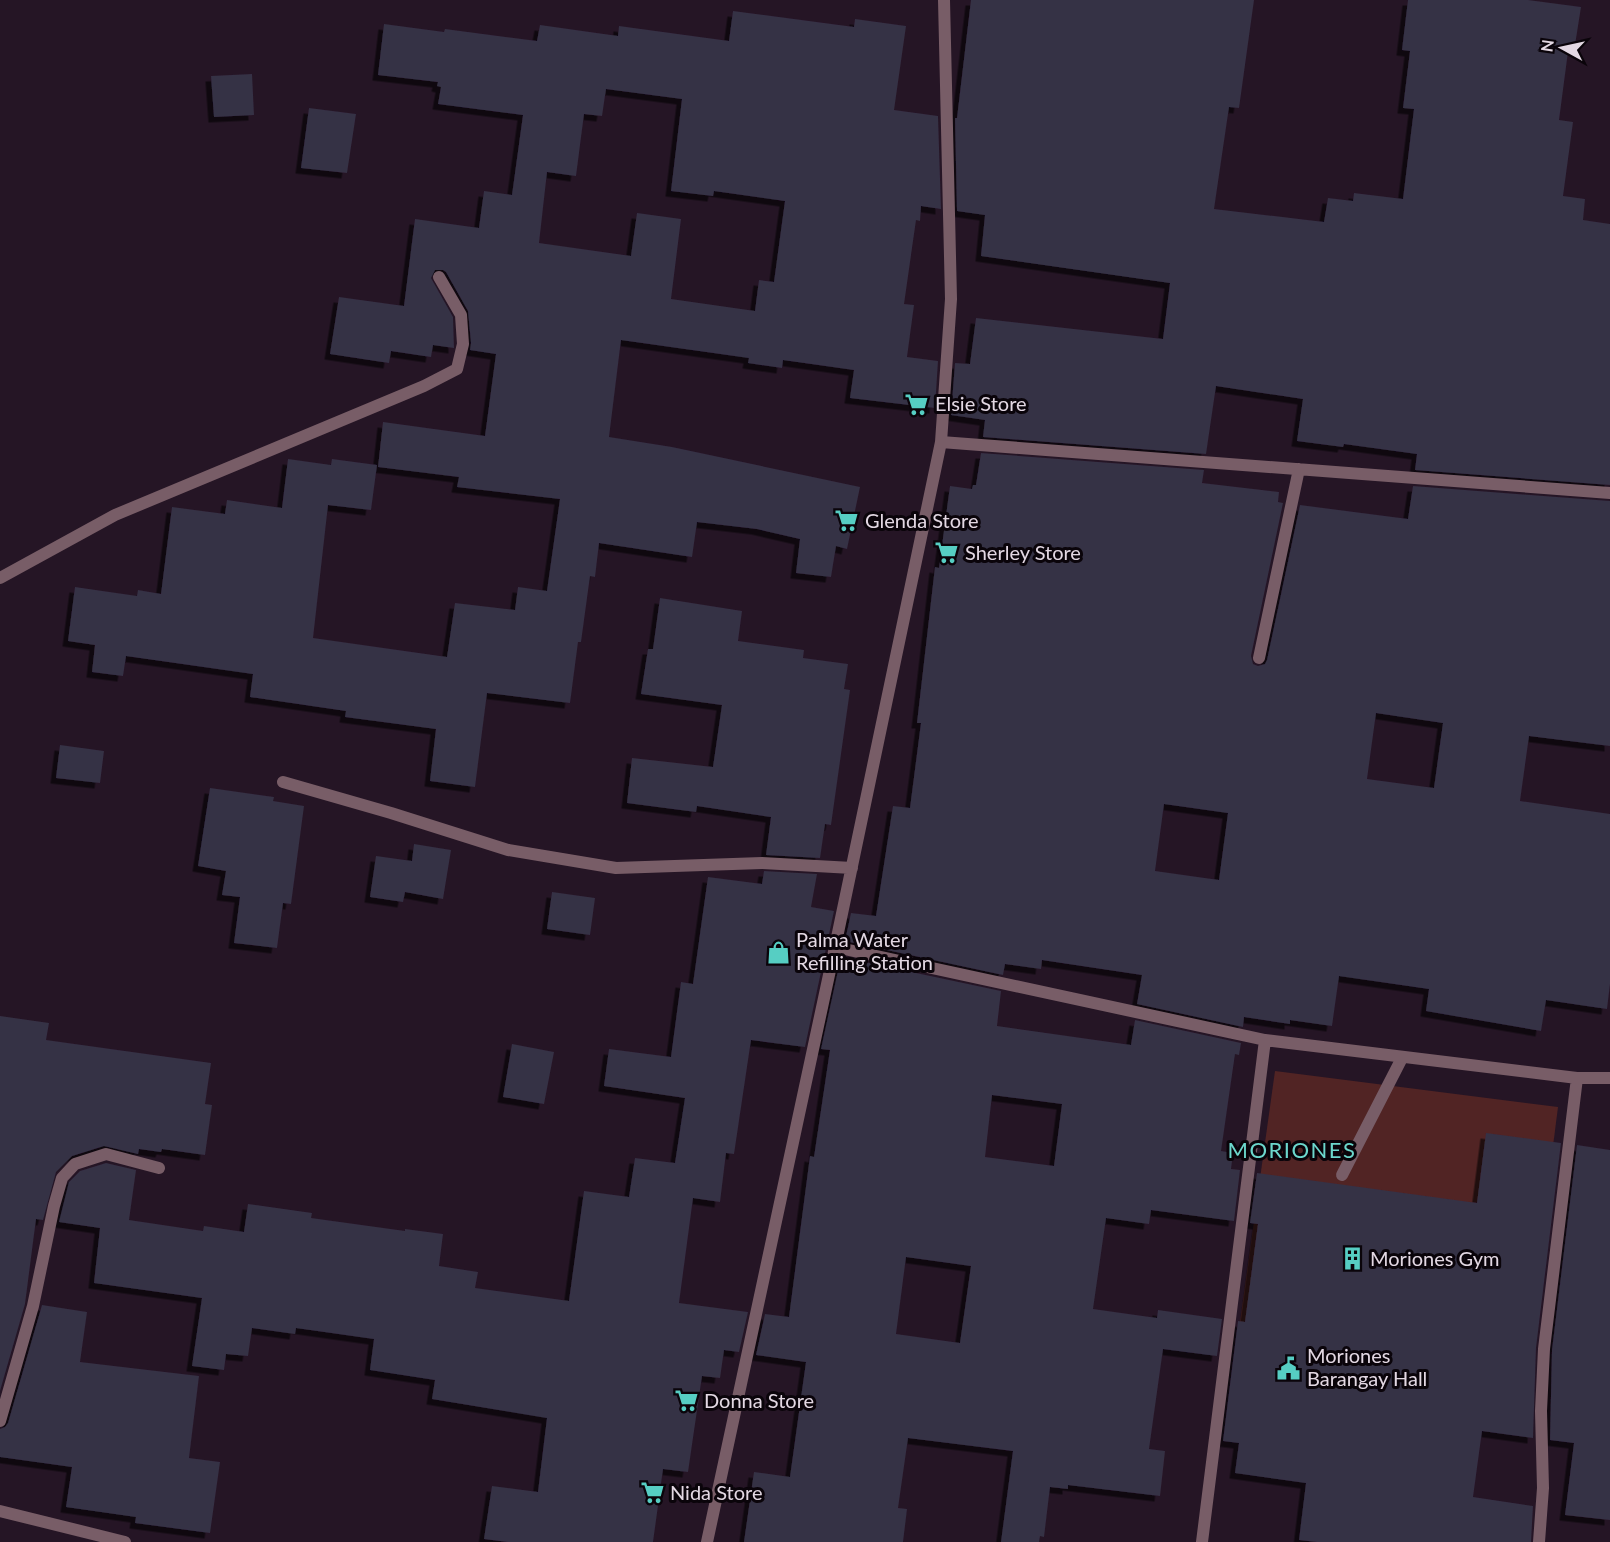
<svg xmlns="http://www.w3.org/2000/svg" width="1610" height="1542" viewBox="0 0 1610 1542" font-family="Lato,sans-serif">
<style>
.green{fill:#512424}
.building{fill:#363045;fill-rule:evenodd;filter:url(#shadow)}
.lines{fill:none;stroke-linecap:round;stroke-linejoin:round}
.service{stroke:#785d67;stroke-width:12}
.minor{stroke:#785d67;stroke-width:12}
.labels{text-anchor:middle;stroke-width:6;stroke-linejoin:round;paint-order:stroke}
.poi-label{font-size:20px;fill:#e3d8e3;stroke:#0a040a;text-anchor:start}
.quarter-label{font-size:22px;letter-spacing:1.5px;fill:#6cd7cc;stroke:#0a040a}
</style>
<defs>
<filter id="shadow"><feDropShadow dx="-5.5" dy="5.5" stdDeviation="0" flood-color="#0009"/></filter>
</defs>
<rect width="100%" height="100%" fill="#251525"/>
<path class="green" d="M1275,1071L1558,1107L1526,1357L1240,1322Z"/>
<path class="building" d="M971,0H1254L1239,108L1229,107L1214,209L1324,222L1328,198L1353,201L1354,193L1403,199L1414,109L1403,108L1410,51L1402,50L1408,0H1528L1581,7L1575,45L1569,44L1559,120L1573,122L1563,196L1585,199L1583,220L1610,224V485L1415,470L1417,454L1344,444L1343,447L1297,441L1303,399L1216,386L1206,454L983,437L985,420L951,415L955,363L970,364L976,318L1163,339L1170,283L981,256L985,215L957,211L955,118H957Z
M733,11L854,27L855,19L906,26L894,110L938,116L941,209L921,206L920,221L916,220L904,304L914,305L907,357L938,361L935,408L850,398L854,370L783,360L782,368L748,363L749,358L621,340L609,437L672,447L860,487L847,549L836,546L831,577L796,573L800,539L757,529L697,522L692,557L599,543L595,577L590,576L581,642H578L570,703L487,693L475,787L430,781L436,729L345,717L346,711L250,697L253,674L126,656L123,676L92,672L95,645L68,641L75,587L137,596L138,590L161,594L172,507L225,514L227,500L282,508L288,459L331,465L332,459L377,465L371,510L328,505L313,638L447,657L455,603L515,610L518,587L547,591L560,499L457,487L459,477L378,467L383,422L485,436L496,354L470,350L471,343L468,311L446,272L443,270H435L431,278L453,317L454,348L433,345L431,357L391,351L389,363L330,354L339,297L404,306L415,219L479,228L484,191L512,195L523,115L438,104L441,87L437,86L438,82L378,75L384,24L444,32L445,29L537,41L540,25L618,36L619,26L729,41ZM606,89L682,99L671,191L713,196L714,191L785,201L774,282L759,280L755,311L671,299L681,219L637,213L631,256L539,243L547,172L576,176L584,114L602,116Z
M252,74L254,115L214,117L211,76Z
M309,108L356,114L347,173L301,168Z
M981,453L1204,470L1202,483L1279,492L1278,502L1283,503L1251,656L1253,664L1258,666L1265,664L1267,660L1300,505L1408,519L1413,486L1610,501V746L1529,736L1520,801L1610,814V984L1607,1009L1546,1000L1541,1031L1426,1011L1429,989L1339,976L1332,1026L1290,1020V1024L1244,1017L1243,1027L1137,1004L1142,975L1042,960L1041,969L1005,964L1003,975L845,941L851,913L876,916L893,806L910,808L921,723H917L935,567L939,568L950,486L972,489L973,485H976ZM1376,713L1443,723L1434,788L1367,779ZM1164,804L1228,813L1219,880L1155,871Z
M660,598L742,611L738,641L804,650L803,658L848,664L844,689L850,690L831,825L825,824L820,858L766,855L771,817L697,806L696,812L627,803L632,758L713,767L722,705L641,694L648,649H653Z
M60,745L104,751L100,783L56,778Z
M210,788L274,797L273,801L304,806L291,904L283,903L277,948L234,943L240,897L222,895L226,871L198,866Z
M414,844L451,850L443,899L405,892L403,902L370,897L376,856L412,861Z
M764,871L817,874L811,907L834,911L805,1047L751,1040L734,1154L726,1153L720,1202L693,1198L679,1303L748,1312L739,1352L724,1350L720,1378L702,1376L688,1472L663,1469L653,1542H508L484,1539L492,1486L538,1492L547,1418L432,1399L435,1380L370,1370L374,1339L296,1328L295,1334L252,1328L248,1356L226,1354L224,1370L192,1366L202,1298L94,1283L100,1228L59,1222L69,1182L80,1171L106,1163L136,1170L129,1220L203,1231L204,1226L244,1232L248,1204L312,1213L311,1218L405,1231V1229L443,1234L439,1266L478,1272L475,1288L569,1301L584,1191L629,1197L635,1158L675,1163L685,1098L604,1086L609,1049L671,1057L681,982L693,984L708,877L762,884Z
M552,892L595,898L590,935L547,929Z
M841,957L1001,991L997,1026L1131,1045L1135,1020L1241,1043L1239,1055L1235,1054L1221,1151L1233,1153L1231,1169L1240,1170L1234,1221L1151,1210L1149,1224L1106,1218L1093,1309L1157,1318L1158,1310L1222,1319L1217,1356L1163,1349L1149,1449L1165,1451L1160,1496L1068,1485V1489L1050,1487L1044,1537L1040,1536L1039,1542H1001L1013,1451L908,1438L898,1508L907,1509L903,1542H744L754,1472L790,1477L806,1362L756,1355L765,1314L789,1317L810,1156L814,1157L830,1050L821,1049ZM992,1095L1062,1104L1054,1166L985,1157ZM906,1257L971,1266L960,1343L896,1334Z
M0,1016L49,1023L46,1040L211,1063L205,1104L212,1105L205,1155L162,1149L161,1152L139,1149L138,1154L104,1146L72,1156L56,1172L43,1220L36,1219L25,1304L0,1391Z
M512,1044L554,1052L544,1104L503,1097Z
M1486,1133L1561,1143L1536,1348L1533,1438L1482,1431L1473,1497L1533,1506L1531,1542H1317L1299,1540L1306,1483L1235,1473L1239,1443L1223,1441L1238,1321L1245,1322L1258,1224L1250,1223L1257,1173L1477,1203Z
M1577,1145L1610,1150V1520L1565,1515L1574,1443L1550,1440L1552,1350Z
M42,1305L87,1312L80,1362L199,1376L189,1458L220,1462L210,1533L135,1523L136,1517L66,1507L72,1467L0,1457V1429L5,1427L8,1423Z"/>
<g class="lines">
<path class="service" d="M1342,1175L1402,1058"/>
<path class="minor" d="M941,442L1610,493
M0,578L115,515L424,386L457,369L463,344L461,315L439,277
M1259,658L1299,469
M283,782L391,813L508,850L616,868L762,863L852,868
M835,947L1265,1040
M0,1421L33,1306L54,1206L62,1178L75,1164L106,1154L159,1168
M0,1511L125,1542
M707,1542L835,947L941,442L951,299L944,0
M1202,1542L1265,1040L1577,1078H1610
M1539,1542L1543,1488L1541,1411L1544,1349L1577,1078"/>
</g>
<defs>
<symbol id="supermarket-bare" viewBox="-9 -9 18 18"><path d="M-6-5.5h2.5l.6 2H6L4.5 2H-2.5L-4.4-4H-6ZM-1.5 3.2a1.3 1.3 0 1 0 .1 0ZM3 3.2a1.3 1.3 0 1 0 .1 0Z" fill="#56cec3" stroke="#0a040a" stroke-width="2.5" paint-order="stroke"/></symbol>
<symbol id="shop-bare" viewBox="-9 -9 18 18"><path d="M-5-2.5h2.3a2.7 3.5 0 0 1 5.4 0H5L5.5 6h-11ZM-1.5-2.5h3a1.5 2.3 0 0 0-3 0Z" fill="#56cec3" stroke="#0a040a" stroke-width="2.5" paint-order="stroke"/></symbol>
<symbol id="building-bare" viewBox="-9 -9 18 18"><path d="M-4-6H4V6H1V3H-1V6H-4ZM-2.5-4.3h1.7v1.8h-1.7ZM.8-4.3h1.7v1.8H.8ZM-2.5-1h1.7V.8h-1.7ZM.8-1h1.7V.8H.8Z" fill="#56cec3" stroke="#0a040a" stroke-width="2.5" paint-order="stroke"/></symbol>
<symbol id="civic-bare" viewBox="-9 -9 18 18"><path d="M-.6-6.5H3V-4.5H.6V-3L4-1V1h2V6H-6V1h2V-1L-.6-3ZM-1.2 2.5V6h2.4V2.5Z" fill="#56cec3" stroke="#0a040a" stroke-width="2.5" paint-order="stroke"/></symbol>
</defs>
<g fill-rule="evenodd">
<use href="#supermarket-bare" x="900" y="388" width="33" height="33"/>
<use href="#supermarket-bare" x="830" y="504" width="33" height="33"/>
<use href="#supermarket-bare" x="930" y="536" width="33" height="33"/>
<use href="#shop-bare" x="762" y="936" width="33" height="33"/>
<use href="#building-bare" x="1336" y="1242" width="33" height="33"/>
<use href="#civic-bare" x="1272" y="1352" width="33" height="33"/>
<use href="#supermarket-bare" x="670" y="1384" width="33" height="33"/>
<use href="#supermarket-bare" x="636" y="1476" width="33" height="33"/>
</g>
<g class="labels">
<g class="poi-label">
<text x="935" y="411">Elsie Store</text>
<text x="865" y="528">Glenda Store</text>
<text x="965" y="560">Sherley Store</text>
<text x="796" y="947">Palma Water<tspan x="796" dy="23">Refilling Station</tspan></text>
<text x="1370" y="1266">Moriones Gym</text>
<text x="1307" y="1363">Moriones<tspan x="1307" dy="23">Barangay Hall</tspan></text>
<text x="704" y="1408">Donna Store</text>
<text x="670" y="1500">Nida Store</text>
</g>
<g class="quarter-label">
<text x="1292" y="1158">MORIONES</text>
</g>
</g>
<g transform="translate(1562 48) rotate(278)" stroke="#0a040a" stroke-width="4.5" paint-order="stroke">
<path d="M0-4.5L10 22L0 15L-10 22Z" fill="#e3d8e3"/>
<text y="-9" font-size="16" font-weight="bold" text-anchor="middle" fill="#e3d8e3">N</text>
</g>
</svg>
